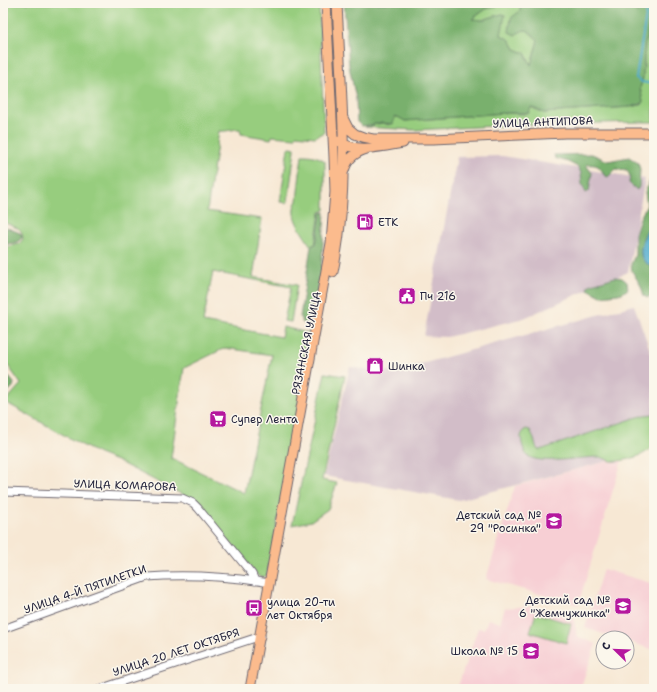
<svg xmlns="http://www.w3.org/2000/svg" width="657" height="692" viewBox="0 0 657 692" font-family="'Shantell Sans',sans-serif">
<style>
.built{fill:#f7cfd4}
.industrial{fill:#d2bdc8}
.green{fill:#97cd7e;stroke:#5c785c;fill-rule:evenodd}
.forest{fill:#79b06d;stroke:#4e6954}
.water{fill:#50acce;stroke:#396784}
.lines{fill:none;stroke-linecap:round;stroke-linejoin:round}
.stream{stroke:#50acce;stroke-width:2}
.minor-casing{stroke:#6d6771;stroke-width:9}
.major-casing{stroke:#6d6771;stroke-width:11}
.minor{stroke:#fff;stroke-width:7}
.major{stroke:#fbbb8d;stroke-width:9}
.labels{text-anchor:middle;stroke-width:3;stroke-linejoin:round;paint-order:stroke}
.street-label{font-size:11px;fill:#22223b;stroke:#fbf7ec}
.poi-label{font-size:11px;fill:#22223b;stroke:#fbf7ec;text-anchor:start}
</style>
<rect width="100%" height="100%" fill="#fbf7ec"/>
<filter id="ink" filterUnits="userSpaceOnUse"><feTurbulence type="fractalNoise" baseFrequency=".025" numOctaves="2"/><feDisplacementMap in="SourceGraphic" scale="8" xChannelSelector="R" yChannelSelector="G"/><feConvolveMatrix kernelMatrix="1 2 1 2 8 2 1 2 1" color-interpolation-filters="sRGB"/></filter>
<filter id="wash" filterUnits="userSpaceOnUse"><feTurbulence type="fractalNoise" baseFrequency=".012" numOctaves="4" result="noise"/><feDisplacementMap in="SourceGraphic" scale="16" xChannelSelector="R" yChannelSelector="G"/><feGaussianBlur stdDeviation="0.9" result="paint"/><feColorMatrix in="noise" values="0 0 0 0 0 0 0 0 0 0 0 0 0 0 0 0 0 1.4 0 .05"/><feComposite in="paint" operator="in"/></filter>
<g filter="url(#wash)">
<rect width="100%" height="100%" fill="#f7e8d4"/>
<path class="built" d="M623,457L578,605L486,579L515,486Z
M603,569L654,584V650L627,641V638H616L585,628Z
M531,606L573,614L577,636L596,644L580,689H457L478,628L484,629L488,619L500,623L505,608Z"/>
<path class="industrial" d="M502,156L645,179L628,272L524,318L447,337L424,336L457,157Z
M634,305L654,361V446L623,457L459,500L324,476L350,367L382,372L389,371L425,363Z"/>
<path class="green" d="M3,3H319L324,132L315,137L296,135L295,138L272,136L271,139L241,134L240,129C233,129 226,132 219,131L207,211L262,219L253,277L297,285L291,322L284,321L291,287L213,272L203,322L281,337L283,327L308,333L313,338L267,575L264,577L258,576L195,501L117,461L99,454L78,443L5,402L21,384L4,360L3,248L19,244L23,239C23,228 12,226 3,222V168L6,167L4,98L3,97ZM225,348L272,355L244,493L171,458L184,368Z
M496,3H520L524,30H527L538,40L531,66L525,53L515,49L510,40L501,35L502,14L482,20H471L486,9L496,7Z
M654,9C654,15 655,21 654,26C653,37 645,59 654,67V80L652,82L654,85V122H642L517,125L414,130L365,127L382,123L389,125L394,117H398L405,121L504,113L525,114L530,107L544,113L630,107L641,105L643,101L640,88L643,78L645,45Z
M291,147L295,148V150L288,201L287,203L280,202L288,148Z
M302,155C311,155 318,156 325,161V210L320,212L315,245H310C303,233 287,215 297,201Z
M325,373L345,376L322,480L337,483L328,509L311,521L292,525Z
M654,414C654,421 656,439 653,445C648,455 629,460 618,461C610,463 605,457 598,457C582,457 540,465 528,456C524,454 521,441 521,436C522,434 523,432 523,431L526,429L530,430L533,436L537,449L540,450L644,415Z
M536,613L571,624L566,643L530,632Z"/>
<path class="forest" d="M344,3H496V7L486,9L472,19L482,20L502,14L505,15L501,35L510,40L515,49L525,53L531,65L538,40C527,29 528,27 515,35L509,32L511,18L520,11V3H636L637,13L642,3H654V9L645,45L643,78L640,88L643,101L641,104L630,107L544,113L531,107L529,113H504L405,121L398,117H394L393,124L382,123L362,126L357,122L356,99L349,66Z
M654,26V67C646,60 651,35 654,26Z
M592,154L608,161L629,157L638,163L640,169L639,187L637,190L629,183L630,176L627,170L616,169L608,177L604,175C600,165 596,164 586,165L592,173L589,191L586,193L582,184L581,173L578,167L568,162L555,158L554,155Z
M654,172V222C646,227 638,248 642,258C644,262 648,264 652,267L654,282V294L647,298L644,296L641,286L632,271L631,264L635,255V234L640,218L647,205L645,192Z
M325,212L321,273L312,321L308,325L302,322L300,317L311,246L316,244L321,213Z
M3,226L20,233L22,237C18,245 10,242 3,246Z
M615,277L622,278L627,282L628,289L622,293L618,294L601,296L588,289V286L592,284Z
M3,370L14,383L13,387C10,390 8,392 3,393Z"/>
<path class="water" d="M654,222V282L652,267C648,264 644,262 642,258C638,248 646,227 654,222Z"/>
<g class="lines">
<path class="stream" d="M648,3L636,78L642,82L654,84"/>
</g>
</g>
<g filter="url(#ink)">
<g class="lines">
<defs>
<path id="minor" d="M3,492L182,498L193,503L198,508L252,574L255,581
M3,629L147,577C186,574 232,577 270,583
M99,689L261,636"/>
<path id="major" d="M343,118L348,128L355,134L363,137L373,139H434L565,133H654
M339,141C354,154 385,146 403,143
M344,171C347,159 356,152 367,149
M333,272C351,184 341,93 337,3
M250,689L331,243L335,192L334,157L326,3"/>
</defs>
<use href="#minor" class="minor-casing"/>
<use href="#major" class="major-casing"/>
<use href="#minor" class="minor"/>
<use href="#major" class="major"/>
</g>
</g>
<defs>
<symbol id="fuel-square" viewBox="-11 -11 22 22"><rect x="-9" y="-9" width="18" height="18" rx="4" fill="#b5179e" stroke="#fbf7ec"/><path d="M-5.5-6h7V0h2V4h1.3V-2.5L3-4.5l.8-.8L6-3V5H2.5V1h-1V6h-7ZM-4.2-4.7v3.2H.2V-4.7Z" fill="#fff"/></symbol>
<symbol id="civic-square" viewBox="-11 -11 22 22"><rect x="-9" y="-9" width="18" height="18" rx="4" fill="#b5179e" stroke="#fbf7ec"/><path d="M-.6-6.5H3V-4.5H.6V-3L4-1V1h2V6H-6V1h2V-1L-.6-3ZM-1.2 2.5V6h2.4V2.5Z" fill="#fff"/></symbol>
<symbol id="shop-square" viewBox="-11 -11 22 22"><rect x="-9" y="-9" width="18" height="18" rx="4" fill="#b5179e" stroke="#fbf7ec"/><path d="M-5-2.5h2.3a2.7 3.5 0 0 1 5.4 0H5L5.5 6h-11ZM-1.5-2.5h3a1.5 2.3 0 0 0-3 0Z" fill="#fff"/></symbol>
<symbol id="supermarket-square" viewBox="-11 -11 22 22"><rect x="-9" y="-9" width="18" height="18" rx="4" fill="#b5179e" stroke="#fbf7ec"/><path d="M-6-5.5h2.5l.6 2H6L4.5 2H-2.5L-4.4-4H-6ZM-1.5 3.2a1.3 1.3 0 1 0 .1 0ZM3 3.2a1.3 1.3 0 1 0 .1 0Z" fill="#fff"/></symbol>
<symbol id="school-square" viewBox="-11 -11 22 22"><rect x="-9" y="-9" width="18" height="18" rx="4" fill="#b5179e" stroke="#fbf7ec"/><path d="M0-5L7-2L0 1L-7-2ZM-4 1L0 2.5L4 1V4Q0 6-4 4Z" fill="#fff"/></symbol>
<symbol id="bus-square" viewBox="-11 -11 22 22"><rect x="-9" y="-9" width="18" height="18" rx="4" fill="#b5179e" stroke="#fbf7ec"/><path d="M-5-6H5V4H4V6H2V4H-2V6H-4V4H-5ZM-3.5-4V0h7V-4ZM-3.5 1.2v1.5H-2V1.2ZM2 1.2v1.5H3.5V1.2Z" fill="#fff"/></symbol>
</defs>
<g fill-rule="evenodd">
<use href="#fuel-square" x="355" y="212" width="20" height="20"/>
<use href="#civic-square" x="397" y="286" width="20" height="20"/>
<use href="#shop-square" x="365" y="356" width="20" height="20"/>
<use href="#supermarket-square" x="208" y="409" width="20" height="20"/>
<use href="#school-square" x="544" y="511" width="20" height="20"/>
<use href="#school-square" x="613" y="596" width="20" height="20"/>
<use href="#bus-square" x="244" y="598" width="20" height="20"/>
<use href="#school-square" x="521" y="641" width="20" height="20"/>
</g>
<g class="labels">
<g class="street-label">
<text transform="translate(543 122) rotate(-2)" y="4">УЛИЦА АНТИПОВА</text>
<text transform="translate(306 343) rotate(-78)" y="4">РЯЗАНСКАЯ УЛИЦА</text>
<text transform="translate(125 485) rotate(2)" y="4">УЛИЦА КОМАРОВА</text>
<text transform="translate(85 589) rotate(-19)" y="4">УЛИЦА 4-Й ПЯТИЛЕТКИ</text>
<text transform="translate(176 652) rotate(-18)" y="4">УЛИЦА 20 ЛЕТ ОКТЯБРЯ</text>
</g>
<g class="poi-label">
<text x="378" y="226">ЕТК</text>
<text x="420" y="300">Пч 216</text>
<text x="388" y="370">Шинка</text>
<text x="231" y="423">Супер Лента</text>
<text x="541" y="519" text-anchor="end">Детский сад №<tspan x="541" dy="13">29 "Росинка"</tspan></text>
<text x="610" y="604" text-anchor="end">Детский сад №<tspan x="610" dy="13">6 "Жемчужинка"</tspan></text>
<text x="267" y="606">улица 20-ти<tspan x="267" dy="13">лет Октября</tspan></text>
<text x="518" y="655" text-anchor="end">Школа № 15</text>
</g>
</g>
<rect width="657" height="692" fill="none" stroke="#fbf7ec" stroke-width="16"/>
<g transform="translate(615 650) rotate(293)"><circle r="19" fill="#fbf7ec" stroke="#a4a2a5"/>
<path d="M0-3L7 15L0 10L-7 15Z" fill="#b5179e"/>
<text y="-6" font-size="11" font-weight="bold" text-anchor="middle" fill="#22223b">С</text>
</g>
</svg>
